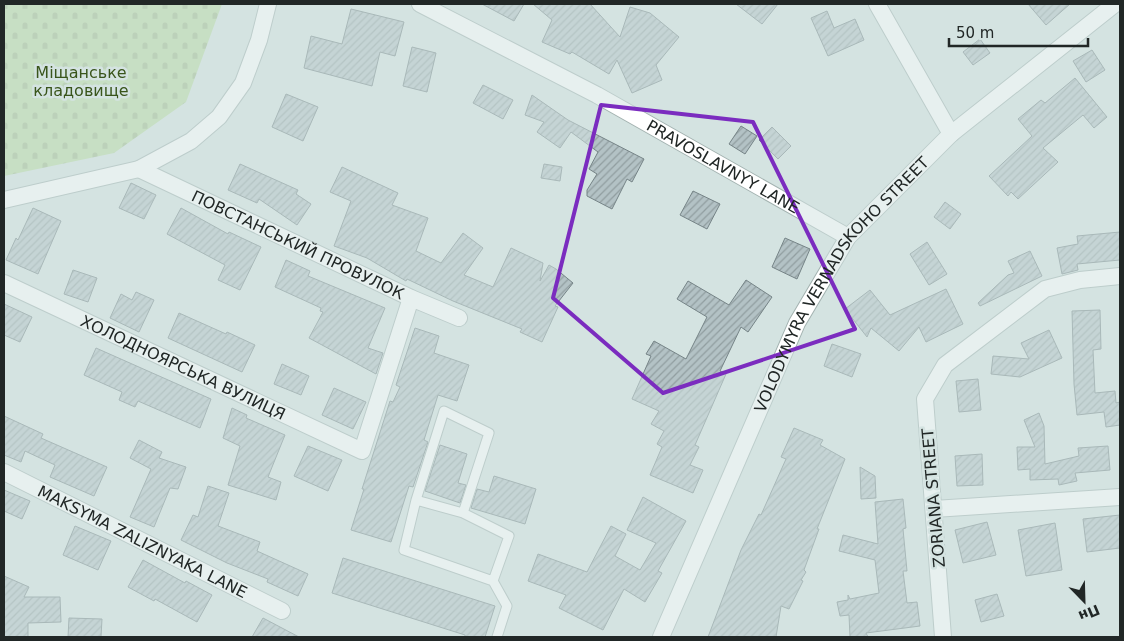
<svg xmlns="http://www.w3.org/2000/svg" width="1124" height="641" viewBox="0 0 1124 641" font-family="'DejaVu Sans',sans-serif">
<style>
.cemetery{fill:url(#cemetery-stones)}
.building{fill:url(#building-hatch);stroke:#768487}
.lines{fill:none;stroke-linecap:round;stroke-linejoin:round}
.service-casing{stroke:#a3b2b0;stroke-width:11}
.minor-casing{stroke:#a3b2b0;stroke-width:18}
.service{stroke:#fff;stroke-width:9}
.minor{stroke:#fff;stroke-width:16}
.marked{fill:none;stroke:#7b2cbf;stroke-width:4;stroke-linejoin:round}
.labels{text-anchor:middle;stroke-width:5;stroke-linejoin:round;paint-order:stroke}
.park-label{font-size:16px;fill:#39551b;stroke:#d4e3e1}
.street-label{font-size:16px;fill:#212726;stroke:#d4e3e1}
</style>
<defs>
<pattern id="cemetery-stones" width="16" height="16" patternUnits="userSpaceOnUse" patternTransform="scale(1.25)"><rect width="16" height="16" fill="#b9d99f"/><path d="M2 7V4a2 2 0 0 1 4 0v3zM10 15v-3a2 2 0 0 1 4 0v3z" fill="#9fba89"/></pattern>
<pattern id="building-hatch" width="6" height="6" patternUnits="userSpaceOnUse" patternTransform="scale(1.25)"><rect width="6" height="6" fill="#b3c2c5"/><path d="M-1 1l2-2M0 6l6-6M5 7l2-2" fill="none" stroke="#919ea0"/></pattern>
</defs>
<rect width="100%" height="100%" fill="#d4e3e1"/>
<path class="cemetery" d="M4,4H222L186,102L114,153L4,176Z"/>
<path class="building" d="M482,4H524L514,21Z
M533,4H590L620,37L630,7L650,13L679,37L656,65L662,80L632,93L617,60L609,74L572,52L570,54L542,42L552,20Z
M736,4H778L762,24Z
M1028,4H1070L1046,25Z
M351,9L404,22L395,56L380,52L372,86L304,68L311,36L342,44Z
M827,11L834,28L855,19L864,40L828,56L811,18Z
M980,39L990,53L973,65L963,52Z
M412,47L436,53L427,92L403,86Z
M1092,50L1105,70L1086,82L1073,61Z
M1075,78L1107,117L1094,128L1083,115L1043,148L1058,162L1018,199L1011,192L1008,196L989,176L1032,136L1018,119L1041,100L1045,103Z
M483,85L513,100L503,119L473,103Z
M286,94L318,107L303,141L272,127Z
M532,95L568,120L644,159L632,182L627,179L612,209L587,196V190L597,174L589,169L598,152L571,132L560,148L537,132L544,122L525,115Z
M741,126L757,136L745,154L729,144Z
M772,127L791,146L778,159L759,140Z
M240,164L298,190L296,194L311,204L297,225L259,199L257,203L228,190Z
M544,164L562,167L560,181L541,178Z
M342,167L398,193L392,205L428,218L416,251L441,263L463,233L483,248L464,275L493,287L511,248L543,263L540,281L549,265L556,269L573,283L555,306L558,307L542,342L520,332L522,329L453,301L407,279L406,281L367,258L334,246L351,201L330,192Z
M131,183L156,195L144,219L119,208Z
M693,191L720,204L707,229L680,215Z
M945,202L961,214L950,229L934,217Z
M33,208L61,221L38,274L6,260L16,238L18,240Z
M181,208L228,234L229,232L261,247L240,290L218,280L225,265L167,234Z
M1120,232V260L1077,264L1078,270L1062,274L1057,248L1078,244L1077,236Z
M785,238L810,249L797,279L772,267Z
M927,242L947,274L929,285L910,254Z
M1030,251L1042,276L980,306L978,303L1008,275L1014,273L1008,261Z
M286,260L310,271L308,276L385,308L368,348L383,353L376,374L309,338L323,312L320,311L321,308L275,287Z
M73,270L97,278L88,302L64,294Z
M746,280L772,297L748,332L741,327L720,371L726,374L695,445L699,447L690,465L703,470L693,493L650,475L662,447L657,444L664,431L651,424L659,411L632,399L651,356L646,354L654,341L686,359L707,317L677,299L688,281L729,305Z
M946,289L963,324L926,342L919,327L899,351L871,328L867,337L845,309L870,290L890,315Z
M136,292L154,300L139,332L110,318L121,294L132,300Z
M4,304L32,317L20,342L4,335Z
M1100,310L1101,349L1093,350L1095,393L1115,391L1116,403L1120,402V425L1106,427L1104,412L1077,415L1074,384L1072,311Z
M179,313L226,334L227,332L255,345L242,372L168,338Z
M415,328L439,336L434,353L469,365L457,401L438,395L424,440L428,442L413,487L409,486L391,542L351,530L364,489H362L390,401L393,402L400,387L396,385Z
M1049,330L1062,358L1020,377L991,374L993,356L1029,359L1021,343Z
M832,344L861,354L852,377L824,366Z
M96,348L211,399L200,428L138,401L135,407L119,400L122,392L84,375Z
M282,364L309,376L301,395L274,384Z
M978,379L981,410L959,412L956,381Z
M334,388L366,402L353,429L322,415Z
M232,408L247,415L246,418L285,435L268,477L281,482L276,500L228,485L240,446L223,438Z
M1039,413L1044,426L1045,464L1079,456L1078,448L1108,446L1110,470L1075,473L1077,481L1059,485L1058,479L1030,480V469L1018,470L1017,447H1035L1024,420Z
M4,416L43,434L41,438L107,467L94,496L50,477L55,465L25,451L21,462L4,455Z
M794,428L823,440L820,445L845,459L817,529H819L804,570L806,572L801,580L803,581L789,609L781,606L776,637H708L741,550L759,514L761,515L786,459L781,457Z
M139,440L162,452L159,458L186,467L178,489L170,488L154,527L130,517L151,469L130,458Z
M440,445L467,454L458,483L466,485L460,503L425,491Z
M308,446L342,460L328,491L294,476Z
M982,454L983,485L957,486L955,456Z
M860,467L875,476L876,498L861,499Z
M494,476L536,489L525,524L471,508L477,489L489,492Z
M208,486L229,493L218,526L260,542L257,551L308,574L298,596L267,582L268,579L227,563L181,540L193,515L198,517Z
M4,490L30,501L22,519L4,511Z
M643,497L686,521L658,571L662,573L645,602L624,589L603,630L559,608L566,595L528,581L538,554L587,572L611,526L626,534L615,556L640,570L656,543L627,530Z
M903,499L906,528L903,529L907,571H903L907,603L917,602L920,626L866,633L868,637H850L849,615L840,616L837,602L848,600V595L850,599L879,593L875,560L839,551L843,535L878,544L875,502Z
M1120,515V548L1087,552L1083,519Z
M987,522L996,555L963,563L955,530Z
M1055,523L1062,570L1026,576L1018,530Z
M75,526L111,541L98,570L63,555Z
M343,558L495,606L485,637H465V635L332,593Z
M143,560L185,583L186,581L212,595L197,622L155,599L154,601L128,587Z
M4,576L29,587L24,597H60L61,622L28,623V637H4Z
M997,594L1004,616L981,622L975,600Z
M69,618L102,619L101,637H68Z
M263,618L299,637H252Z"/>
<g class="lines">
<defs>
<path id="service" d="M416,500L404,550L493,581
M463,513L489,433L444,411L416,500L463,513L509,536L493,581L507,606L497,637"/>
<g id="minor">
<path id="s1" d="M420,4L597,95L848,237"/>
<path d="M877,4L951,134"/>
<path id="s2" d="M139,169L411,298L459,318"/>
<path d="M4,200L139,169L191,141L219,117L243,83L259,40L268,4"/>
<path id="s3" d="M4,283L362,451L411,298"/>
<path id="s4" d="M4,472L282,611"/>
<path d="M934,509L1120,497"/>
<path id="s5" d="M661,637L797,323L848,237L951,134L1115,4"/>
<path d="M943,637L925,399L945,365L1045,289L1080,280L1120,276"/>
</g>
</defs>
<use href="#service" class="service-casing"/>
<use href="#minor" class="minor-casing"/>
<use href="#service" class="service"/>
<use href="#minor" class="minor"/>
</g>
<path d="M0 0H1124V641H0ZM601,105L753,122L855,329L663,393L553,298Z" fill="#d4e3e1" fill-opacity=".55" fill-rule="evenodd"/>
<path class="marked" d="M601,105L753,122L855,329L663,393L553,298Z"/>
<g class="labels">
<g class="park-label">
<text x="81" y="78">Міщанське<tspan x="81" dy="18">кладовище</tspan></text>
</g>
<g class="street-label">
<text dy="6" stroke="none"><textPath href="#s1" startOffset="344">PRAVOSLAVNYY LANE</textPath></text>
<text dy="6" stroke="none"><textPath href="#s2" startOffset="176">ПОВСТАНСЬКИЙ ПРОВУЛОК</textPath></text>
<text dy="6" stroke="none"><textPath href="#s5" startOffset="399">VOLODYMYRA VERNADSKOHO STREET</textPath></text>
<text dy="6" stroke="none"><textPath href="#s3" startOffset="198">ХОЛОДНОЯРСЬКА ВУЛИЦЯ</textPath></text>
<text transform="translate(933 498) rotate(-95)" y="6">ZORIANA STREET</text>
<text dy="6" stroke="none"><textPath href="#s4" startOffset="155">MAKSYMA ZALIZNYAKA LANE</textPath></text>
</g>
</g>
<rect width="1124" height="641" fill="none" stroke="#212726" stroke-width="10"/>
<g transform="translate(1084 601) rotate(157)" stroke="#d4e3e1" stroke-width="4" paint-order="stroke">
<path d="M0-4L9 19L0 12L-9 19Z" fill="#212726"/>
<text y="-8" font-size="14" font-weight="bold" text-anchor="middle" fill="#212726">Пн</text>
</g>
<path d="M949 38v8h139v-8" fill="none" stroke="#212726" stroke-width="2.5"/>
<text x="956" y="38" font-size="15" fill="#212726" stroke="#d4e3e1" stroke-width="4" paint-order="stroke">50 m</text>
</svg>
